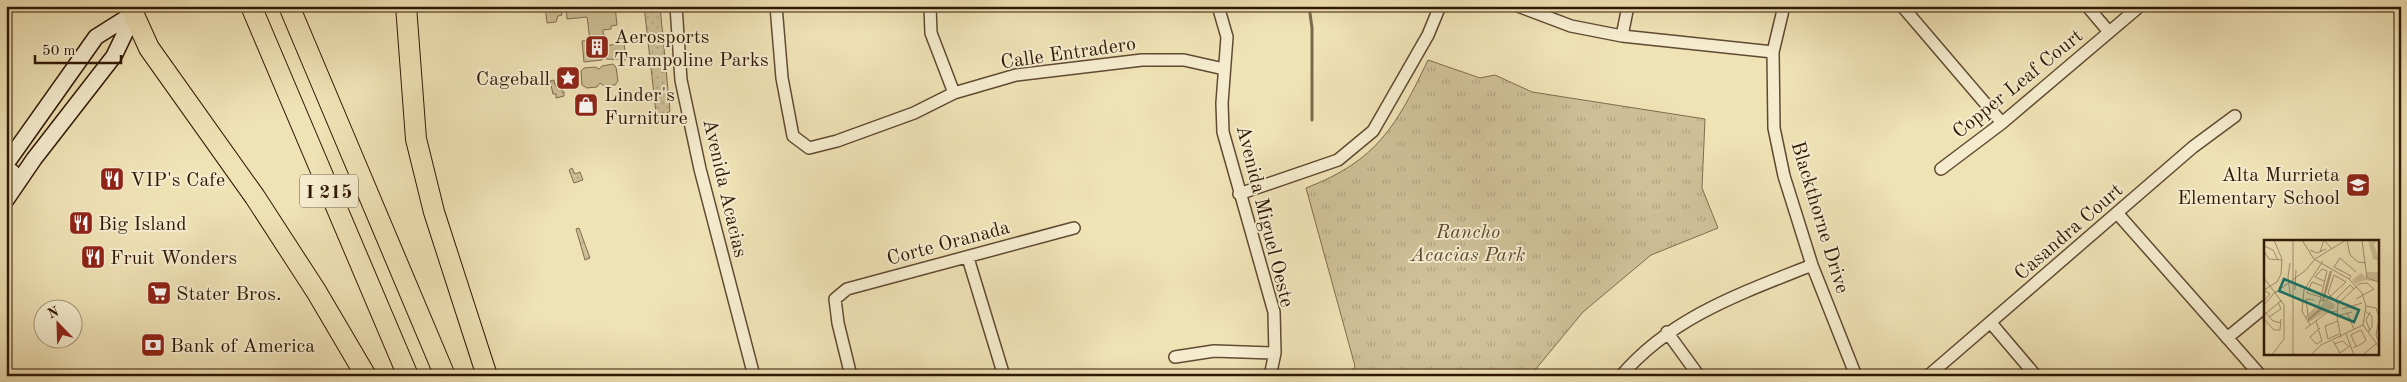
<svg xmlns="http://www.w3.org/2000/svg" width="2407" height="382" viewBox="0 0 2407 382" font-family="'Old Standard TT',serif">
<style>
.grass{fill:#cfc097;stroke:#806c4e}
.park{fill:url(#park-tufts);stroke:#806c4e}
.garden{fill:url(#garden-dots);stroke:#806c4e}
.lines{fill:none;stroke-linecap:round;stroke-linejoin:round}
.stream{stroke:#7c684b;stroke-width:3}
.minor-casing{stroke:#604a31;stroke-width:14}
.secondary-casing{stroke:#301805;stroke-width:18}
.motorway-casing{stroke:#301805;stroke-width:22}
.minor{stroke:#f5eccf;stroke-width:11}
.secondary{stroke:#f5eccf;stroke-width:15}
.motorway{stroke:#efe2b5;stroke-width:20}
.labels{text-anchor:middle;stroke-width:4;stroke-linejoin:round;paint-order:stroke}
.shield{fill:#f5eccf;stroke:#6b5842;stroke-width:1}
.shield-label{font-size:19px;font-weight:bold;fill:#301805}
.poi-label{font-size:20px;fill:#301805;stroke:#f5eccf;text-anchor:start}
.street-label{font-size:20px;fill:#301805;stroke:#f5eccf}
.park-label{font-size:20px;font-style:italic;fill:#604a31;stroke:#f5eccf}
.inset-river{fill:none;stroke:#ae9d79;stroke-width:2.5}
.inset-road{fill:none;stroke:#a3916f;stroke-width:1}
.view{fill:#0f766e;fill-opacity:0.15;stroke:#0f766e;stroke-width:2.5}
.inset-edge{fill:none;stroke:#301805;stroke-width:2.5}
</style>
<defs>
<pattern id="park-tufts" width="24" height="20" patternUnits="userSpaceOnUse" patternTransform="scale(1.25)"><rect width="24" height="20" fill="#cfc097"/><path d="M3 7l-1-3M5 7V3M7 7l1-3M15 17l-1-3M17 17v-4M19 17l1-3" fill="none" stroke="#b2a481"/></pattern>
<pattern id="garden-dots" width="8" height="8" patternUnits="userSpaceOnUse" patternTransform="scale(1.25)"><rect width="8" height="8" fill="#cfc097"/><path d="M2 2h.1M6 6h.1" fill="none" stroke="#b2a481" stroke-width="1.8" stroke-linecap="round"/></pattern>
</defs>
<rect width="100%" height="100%" fill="#efe2b5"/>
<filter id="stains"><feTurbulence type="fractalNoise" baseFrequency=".004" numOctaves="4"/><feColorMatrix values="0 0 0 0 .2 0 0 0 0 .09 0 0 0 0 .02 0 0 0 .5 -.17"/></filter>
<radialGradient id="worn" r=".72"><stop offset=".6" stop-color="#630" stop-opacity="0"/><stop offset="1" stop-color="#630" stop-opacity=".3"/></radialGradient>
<path class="grass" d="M545,6H561L562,15L558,16L556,22L547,23Z
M566,6H615L617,25L611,26V29L603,30L604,46L624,43L626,60L606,59L604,46L601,47L602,60L584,62L582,41L590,40L587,17L567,19Z
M613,64L616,67L618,81L615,85L604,86L600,83L597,87L587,88L582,85L581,71L584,68L595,67L599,69L602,66Z"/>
<path class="park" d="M1428,60L1480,78L1495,75L1532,92L1705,119L1702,188L1718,228L1651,255L1583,312L1530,376H1350L1355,366L1306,188C1377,161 1397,125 1428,60Z"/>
<path class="garden" d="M644,6H660L670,111L657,121Z
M554,80L555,85L564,92V96L556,98V94H553L550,81Z
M572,168L575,174L580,172L583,180L574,183L569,170Z
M579,228L590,258L585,260L576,229Z"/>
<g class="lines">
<path class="stream" d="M1309,6L1312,28V120"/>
<defs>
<path id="minor" d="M676,6L681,80L700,169L754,376
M776,6L782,78L793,136L809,148L837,141L914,113L954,93L1016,75L1142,60H1184L1224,69
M930,6L931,33L954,93
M1218,6L1227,37L1222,103L1223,132L1274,312L1275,353L1270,376
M1518,6L1571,26L1622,36L1773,52
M1784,6L1773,52L1774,128L1784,176L1812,265L1856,376
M1902,6L2002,123
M2087,6L2109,32
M1622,36L1628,6
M1941,169L2002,123L2140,6
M1239,194L1338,160L1373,131L1428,35L1440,6
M2117,213L2261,376
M968,258L1004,376
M1991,323L2036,376
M1667,332L1699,376
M2227,338L2266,306
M1175,357L1214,351L1275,353
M851,376L838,323L835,299L847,289L1074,228
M1621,376C1671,317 1742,293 1812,265
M1928,376L2193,147L2235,116"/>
<path id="secondary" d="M6,164L96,37L134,13
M6,169L12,172L6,181
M6,200L34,159L114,56L137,8"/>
<path id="motorway" d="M130,6L149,48L255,197L316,291L366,376
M251,6L408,376
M289,6L445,376
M406,6L416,139L434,212L487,376"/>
</defs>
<use href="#minor" class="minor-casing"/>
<use href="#secondary" class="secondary-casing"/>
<use href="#motorway" class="motorway-casing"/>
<use href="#minor" class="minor"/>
<use href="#secondary" class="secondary"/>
<use href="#motorway" class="motorway"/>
</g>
<defs>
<symbol id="building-square" viewBox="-11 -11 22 22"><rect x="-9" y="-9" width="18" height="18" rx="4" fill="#8f2418" stroke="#f5eccf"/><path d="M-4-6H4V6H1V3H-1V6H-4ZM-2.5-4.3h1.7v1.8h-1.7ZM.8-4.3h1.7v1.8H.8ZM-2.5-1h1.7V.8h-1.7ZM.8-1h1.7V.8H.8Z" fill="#fff"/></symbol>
<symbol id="sight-square" viewBox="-11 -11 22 22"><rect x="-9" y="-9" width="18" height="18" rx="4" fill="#8f2418" stroke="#f5eccf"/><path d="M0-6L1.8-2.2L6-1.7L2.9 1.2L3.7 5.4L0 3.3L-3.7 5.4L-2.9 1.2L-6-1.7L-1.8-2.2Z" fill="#fff"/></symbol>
<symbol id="shop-square" viewBox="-11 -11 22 22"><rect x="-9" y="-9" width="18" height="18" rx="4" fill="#8f2418" stroke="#f5eccf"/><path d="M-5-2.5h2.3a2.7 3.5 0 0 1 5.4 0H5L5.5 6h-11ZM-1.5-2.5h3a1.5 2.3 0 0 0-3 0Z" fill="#fff"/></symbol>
<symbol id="restaurant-square" viewBox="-11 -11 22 22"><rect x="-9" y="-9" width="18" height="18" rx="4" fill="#8f2418" stroke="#f5eccf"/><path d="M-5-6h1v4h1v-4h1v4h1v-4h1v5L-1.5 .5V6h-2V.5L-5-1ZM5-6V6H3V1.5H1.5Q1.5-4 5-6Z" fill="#fff"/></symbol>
<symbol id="school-square" viewBox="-11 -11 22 22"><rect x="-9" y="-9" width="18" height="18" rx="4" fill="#8f2418" stroke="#f5eccf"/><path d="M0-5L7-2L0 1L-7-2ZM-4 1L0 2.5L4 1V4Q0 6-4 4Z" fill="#fff"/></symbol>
<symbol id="supermarket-square" viewBox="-11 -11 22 22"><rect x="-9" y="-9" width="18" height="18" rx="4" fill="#8f2418" stroke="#f5eccf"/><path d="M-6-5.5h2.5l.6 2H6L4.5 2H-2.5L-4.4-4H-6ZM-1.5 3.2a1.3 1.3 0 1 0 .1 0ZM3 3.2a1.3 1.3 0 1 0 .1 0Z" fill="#fff"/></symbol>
<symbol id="bank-square" viewBox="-11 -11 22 22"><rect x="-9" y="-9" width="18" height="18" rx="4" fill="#8f2418" stroke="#f5eccf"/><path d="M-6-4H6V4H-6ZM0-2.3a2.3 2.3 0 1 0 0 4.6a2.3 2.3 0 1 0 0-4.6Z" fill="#fff"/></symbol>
</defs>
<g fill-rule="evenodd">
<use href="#building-square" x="583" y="33" width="28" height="28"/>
<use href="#sight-square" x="554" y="64" width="28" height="28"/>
<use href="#shop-square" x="572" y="91" width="28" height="28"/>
<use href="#restaurant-square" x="98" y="165" width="28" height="28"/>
<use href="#school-square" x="2344" y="171" width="28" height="28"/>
<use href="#restaurant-square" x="67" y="209" width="28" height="28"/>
<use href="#restaurant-square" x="79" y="243" width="28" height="28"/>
<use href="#supermarket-square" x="145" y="279" width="28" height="28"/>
<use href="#bank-square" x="139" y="331" width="28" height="28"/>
</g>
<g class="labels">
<rect class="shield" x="300" y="174.5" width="58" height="33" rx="4"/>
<g class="shield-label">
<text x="329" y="198">I 215</text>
</g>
<g class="poi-label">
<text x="614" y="43">Aerosports<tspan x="614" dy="23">Trampoline Parks</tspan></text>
<text x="550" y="85" text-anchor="end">Cageball</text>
<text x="604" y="101">Linder's<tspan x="604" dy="23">Furniture</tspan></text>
<text x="2340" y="181" text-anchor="end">Alta Murrieta<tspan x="2340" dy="23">Elementary School</tspan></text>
<text x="130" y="186">VIP's Cafe</text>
<text x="98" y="230">Big Island</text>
<text x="110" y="264">Fruit Wonders</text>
<text x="176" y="300">Stater Bros.</text>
<text x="170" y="352">Bank of America</text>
</g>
<g class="street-label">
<text transform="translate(1068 52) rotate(-8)" y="7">Calle Entradero</text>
<text transform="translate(2017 83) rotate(-39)" y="7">Copper Leaf Court</text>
<text transform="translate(726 188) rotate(77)" y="7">Avenida Acacias</text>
<text transform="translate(1266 216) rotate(76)" y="7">Avenida Miguel Oeste</text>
<text transform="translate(1821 217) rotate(73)" y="7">Blackthorne Drive</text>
<text transform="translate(2068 231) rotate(-41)" y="7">Casandra Court</text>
<text transform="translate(948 242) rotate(-15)" y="7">Corte Oranada</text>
</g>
<g class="park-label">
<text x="1468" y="238">Rancho<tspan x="1468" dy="23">Acacias Park</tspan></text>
</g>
</g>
<g transform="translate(2264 240)">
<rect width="115" height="115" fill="#efe2b5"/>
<path d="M104,0H115L110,4L115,21L109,19ZM102,32H115V42L101,40L91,44L88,40L97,33L102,37Z" fill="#cfc097"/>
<path d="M64,59L71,65L70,68L45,82L43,77Z" fill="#cfc097"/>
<path class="inset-river" d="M59,60L67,31M44,80L57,69"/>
<path class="inset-road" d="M29,0V115M38,0L50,19L85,39L98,53L102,66L99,85L115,107M83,0L86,15L94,22L102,23M98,0L103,38L115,42M0,6L9,10L14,20M46,10L53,13L62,9M0,11L5,19L18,20M56,12L60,0L68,9M51,19L82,0M26,23L24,37L26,54M70,35L64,53L74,64M0,38L20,65V99L8,115M85,39L87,36L70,27L76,18L92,32M0,50L13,42L17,34L18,19L10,0M0,50L6,54L0,61M31,50L32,30M11,53L42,30L51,19M57,57L43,53L48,42L58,46M56,61H61L82,42L70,35M70,61L86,45L90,49M0,65L12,51M102,66L112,68L115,77M78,69L98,63M0,71L9,81L17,83M101,71L108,76V87L104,92M83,73L90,89M0,75L18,60M44,76L42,59L50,60M73,76L88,72M5,77L17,69L14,62M41,78L55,65L63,31L58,29L51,37L60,41M0,79L10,90H16L17,79M115,79L112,95L115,102M52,81L58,101M74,81L61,86L64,99L75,94M46,85L38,71L40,50L59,21M56,88L46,97L52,104L58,101M41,89L64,72L73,71M106,91L102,80L106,72M82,94L90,115M77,98L73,77L74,64L95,44L103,43L110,49L92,59M69,101L76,113L87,105M70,104L79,101L84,106M89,108L99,103L102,100L97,90L87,95L92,107M47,115L57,105L99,85M99,115L113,103"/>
<path class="view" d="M20,39L95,70L90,82L15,51Z"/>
<rect width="115" height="115" class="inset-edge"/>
</g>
<rect width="2407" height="382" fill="none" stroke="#efe2b5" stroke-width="25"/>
<rect x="8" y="8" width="2392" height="367" fill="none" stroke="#301805" stroke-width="2.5"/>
<rect x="12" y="12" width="2382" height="357" fill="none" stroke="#301805"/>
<g transform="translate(58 324) rotate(337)"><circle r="24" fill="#f5eccf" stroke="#a6977e"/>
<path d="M0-4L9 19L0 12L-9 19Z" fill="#8f2418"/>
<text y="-8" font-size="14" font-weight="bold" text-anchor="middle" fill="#301805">N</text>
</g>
<path d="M35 55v8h86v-8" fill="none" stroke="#301805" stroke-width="2.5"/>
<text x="42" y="55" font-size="15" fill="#301805" stroke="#f5eccf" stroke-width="4" paint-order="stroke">50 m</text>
<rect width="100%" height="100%" filter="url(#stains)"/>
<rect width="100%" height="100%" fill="url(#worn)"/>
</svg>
